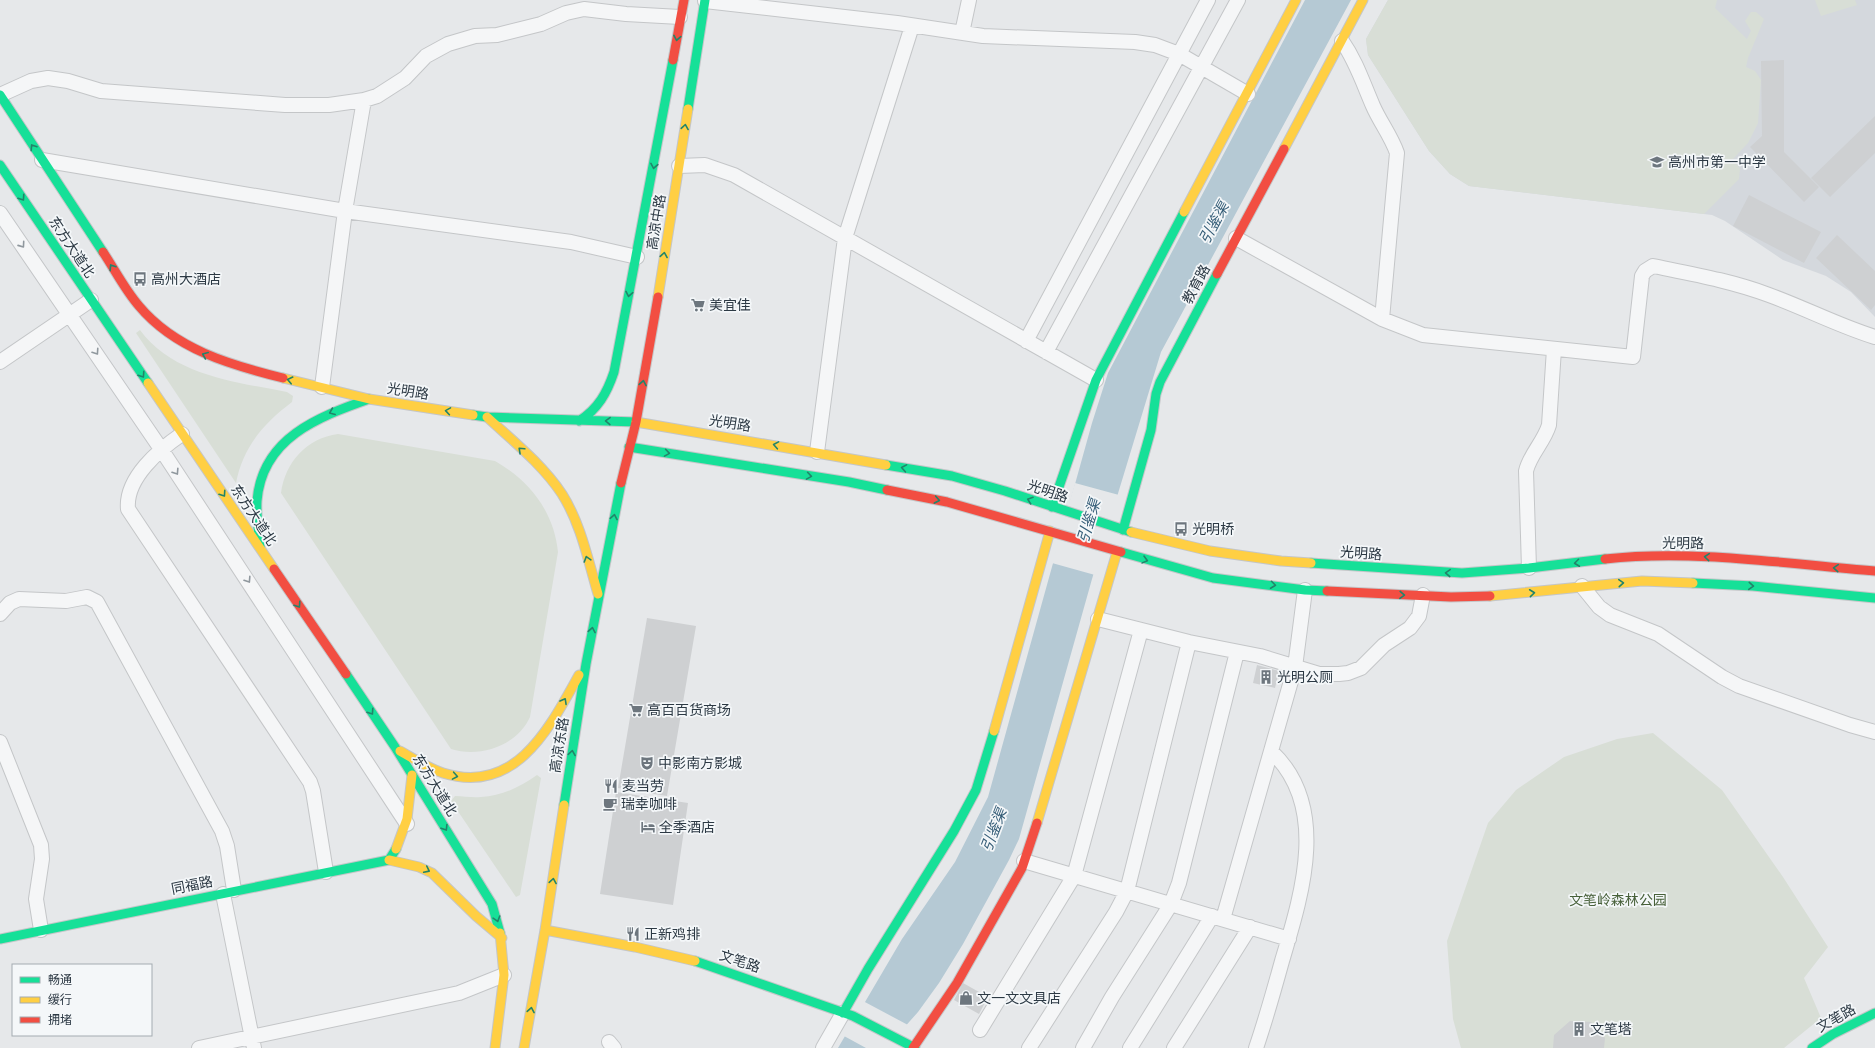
<svg xmlns="http://www.w3.org/2000/svg" width="1875" height="1048" viewBox="0 0 1875 1048" font-family="Jost,'Noto Sans SC',sans-serif">
<style>
.built{fill:#d4d8dd}
.green{fill:#d8ded6}
.water{fill:#b5c9d4}
.pier{fill:#e6e8ea}
.building{fill:#ced0d2}
.lines{fill:none;stroke-linecap:round;stroke-linejoin:round}
.street-casing{stroke:#c4c6c8;stroke-width:16}
.fast-casing{stroke:#c4c6c8;stroke-width:11}
.slow-casing{stroke:#c4c6c8;stroke-width:11}
.jam-casing{stroke:#c4c6c8;stroke-width:11}
.street{stroke:#f5f6f7;stroke-width:14}
.fast{stroke:#16e098;stroke-width:9}
.slow{stroke:#ffcf43;stroke-width:9}
.jam{stroke:#f24e42;stroke-width:9}
.oneway{stroke:#22846a}
.oneway2{stroke:#90989e}
.labels{text-anchor:middle;stroke-width:3.5;stroke-linejoin:round;paint-order:stroke}
.poi-label{font-size:14px;fill:#2c3944;stroke:#f4f7f9;text-anchor:start}
.street-label{font-size:14px;fill:#2c3944;stroke:#f4f7f9}
.park-label{font-size:14px;fill:#476039;stroke:#f4f7f9}
.water-label{font-size:15px;font-style:italic;fill:#365e78;stroke:#f4f7f9}
</style>
<rect width="100%" height="100%" fill="#e6e8ea"/>
<path class="built" d="M1388,0H1875V317L1851,292L1826,276L1783,260L1725,221L1712,215L1469,186L1450,174L1429,151L1368,55L1366,39Z"/>
<path class="green" d="M1388,0H1717L1715,8L1747,39L1751,31L1745,21L1751,12H1756L1764,19L1748,58L1746,67L1755,71L1761,80L1758,123L1748,143L1733,159L1740,169L1739,179L1704,214L1469,186L1450,174L1429,151L1368,55L1366,39Z
M1815,0H1855L1857,5L1821,16Z
M140,330C174,376 236,382 287,392L293,396L292,402C263,424 243,447 236,483L136,333Z
M338,434L495,461C530,481 554,512 558,552L530,717C517,746 480,758 451,749L281,493C285,462 307,438 338,434Z
M1653,733L1722,790L1783,877L1828,947L1804,978L1821,1018L1784,1048H1461L1453,1019L1447,941L1488,823L1516,790L1564,757L1617,739Z
M537,775L541,778L520,895L516,897L451,801L455,796C464,796 472,798 481,797C502,796 520,787 537,775Z"/>
<path class="water" d="M1305,0H1351L1161,352L1092,579L1019,839L1009,860L963,944L939,983L918,1012L886,1048H838L902,939L955,862L988,797L1092,423L1108,373Z"/>
<path class="pier" d="M1075,483L1119,495L1095,575L1052,563Z
M863,1001L908,1025L888,1048H866L844,1036Z"/>
<path class="building" d="M1784,60V152L1819,187L1804,202L1750,147L1762,136L1761,61Z
M1875,116V153L1830,197L1811,178Z
M1749,195L1821,232L1804,263L1733,226Z
M1837,235L1875,271V305L1871,310L1816,258Z
M647,618L696,626L667,796L618,788Z
M1257,665L1279,671L1275,688L1253,683Z
M616,792L688,803L673,905L600,894Z
M963,983L988,997L979,1014L954,1000Z
M1570,1021L1591,1022L1605,1038L1604,1048H1553L1554,1035Z"/>
<g class="lines">
<defs>
<path id="street" d="M705,1L897,23L983,36L1135,42L1155,45L1179,54L1248,94
M962,33L969,0
M1342,41C1356,61 1363,83 1373,106C1380,122 1391,136 1397,153L1382,319
M0,95L31,81L48,78L68,81L101,91L285,105H329L364,100L377,96L405,78L426,56L448,44L475,36L497,35L541,24L566,13L584,9L626,14L680,17
M42,160L345,211L571,242L637,257
M679,166L705,165L734,175L1096,380
M0,213L161,449L407,824
M1236,238L1382,319L1423,335L1633,357L1642,276L1645,271L1653,266C1692,274 1732,281 1769,295C1805,308 1839,326 1875,337
M1026,341L1208,0
M1046,352L1238,0
M0,362L91,300
M322,387L345,211L364,100
M182,434C160,449 125,478 128,509L310,782L313,791L326,872
M817,452L845,238L912,26
M1529,568L1526,471C1530,454 1544,442 1549,425L1554,349
M1582,586L1599,607L1610,615L1658,634L1722,677L1739,686L1850,725L1875,732
M0,614L10,603L19,599L66,601L87,597L97,602L222,831L227,846L234,890
M1098,619L1189,642L1260,656L1319,674H1339L1348,673L1361,668L1384,645L1410,628L1419,616L1423,595
M0,742L41,845L42,859L36,899L41,930
M1024,861L1289,939
M223,894L254,1048
M1223,919L1295,667L1305,590
M980,1030L1074,876L1141,630
M609,1042L614,1048
M199,1048L459,993L504,975
M823,1048L843,1013
M1029,1048L1116,912L1127,891L1189,642
M1083,1048L1112,997L1171,904L1179,883L1237,652
M1130,1048L1212,916
M1174,1048L1250,927
M1256,1048C1266,1019 1274,990 1282,961C1302,894 1330,806 1271,751"/>
<path id="fast" d="M0,95L103,252
M688,109L705,0
M0,165L148,383
M473,415L487,417L636,422
M579,421C598,409 607,393 614,372L673,60
M629,447L849,482L887,490
M886,465L952,476L1005,491L1131,532
M1052,507L1096,380L1184,212
M1123,530L1151,430L1156,394L1160,382L1217,274
M260,547C259,532 256,516 257,501C262,438 318,417 369,399
M1121,552L1213,578L1305,590L1327,591
M1311,563L1462,573L1529,568L1605,559
M1693,583L1753,586L1875,598
M346,674L395,747L492,904L500,933
M564,805L586,664L621,483
M0,939L389,860L396,849
M695,961L853,1016L915,1048
M843,1013L868,969L954,831L976,790L994,731
M1812,1048L1833,1034L1875,1013"/>
<path id="slow" d="M1284,149L1363,0
M1184,212L1296,0
M658,297L688,109
M283,378L369,399L473,415
M148,383L274,569
M487,417C513,441 542,464 562,494C581,524 588,560 598,594
M636,422L886,465
M1131,532L1210,551L1281,561L1311,563
M1490,596L1642,581L1693,583
M994,731L1050,531
M400,751C414,759 428,768 443,773C516,796 550,727 579,675
M1037,823L1117,552
M396,849L407,819L412,775
M389,860L419,867L432,873L476,916L502,938
M545,930L635,947L695,961
M495,1048L504,975L500,933
M524,1048L545,930L564,805"/>
<path id="jam" d="M673,60L684,0
M103,252C115,270 125,290 139,306C175,349 230,365 283,378
M1217,274L1284,149
M621,483L636,422L658,297
M887,490L947,502L1121,552
M1605,559C1693,549 1787,564 1875,571
M274,569L346,674
M1327,591L1451,597L1490,596
M913,1048L957,983L1022,868L1037,823"/>
</defs>
<use href="#street" class="street-casing"/>
<use href="#fast" class="fast-casing"/>
<use href="#slow" class="slow-casing"/>
<use href="#jam" class="jam-casing"/>
<use href="#street" class="street"/>
<use href="#fast" class="fast"/>
<use href="#slow" class="slow"/>
<use href="#jam" class="jam"/>
</g>
<defs><path id="oneway-chevron" d="M-2-3.5L2.5 0L-2 3.5" fill="none" stroke-width="1.6" stroke-linecap="round" stroke-linejoin="round"/></defs>
<g class="oneway">
<use href="#oneway-chevron" transform="translate(677 38) rotate(100)"/>
<use href="#oneway-chevron" transform="translate(685 127) rotate(-81)"/>
<use href="#oneway-chevron" transform="translate(33 147) rotate(-123)"/>
<use href="#oneway-chevron" transform="translate(654 166) rotate(100)"/>
<use href="#oneway-chevron" transform="translate(22 198) rotate(56)"/>
<use href="#oneway-chevron" transform="translate(664 255) rotate(-81)"/>
<use href="#oneway-chevron" transform="translate(112 267) rotate(-123)"/>
<use href="#oneway-chevron" transform="translate(629 294) rotate(101)"/>
<use href="#oneway-chevron" transform="translate(205 355) rotate(-157)"/>
<use href="#oneway-chevron" transform="translate(142 375) rotate(56)"/>
<use href="#oneway-chevron" transform="translate(290 380) rotate(-167)"/>
<use href="#oneway-chevron" transform="translate(643 383) rotate(-80)"/>
<use href="#oneway-chevron" transform="translate(448 411) rotate(-171)"/>
<use href="#oneway-chevron" transform="translate(332 412) rotate(158)"/>
<use href="#oneway-chevron" transform="translate(608 421) rotate(-179)"/>
<use href="#oneway-chevron" transform="translate(776 445) rotate(-170)"/>
<use href="#oneway-chevron" transform="translate(521 450) rotate(-137)"/>
<use href="#oneway-chevron" transform="translate(667 453) rotate(9)"/>
<use href="#oneway-chevron" transform="translate(904 468) rotate(-170)"/>
<use href="#oneway-chevron" transform="translate(809 476) rotate(9)"/>
<use href="#oneway-chevron" transform="translate(223 494) rotate(56)"/>
<use href="#oneway-chevron" transform="translate(937 500) rotate(11)"/>
<use href="#oneway-chevron" transform="translate(1030 500) rotate(-161)"/>
<use href="#oneway-chevron" transform="translate(614 517) rotate(-79)"/>
<use href="#oneway-chevron" transform="translate(1707 557) rotate(-175)"/>
<use href="#oneway-chevron" transform="translate(587 559) rotate(-107)"/>
<use href="#oneway-chevron" transform="translate(1145 560) rotate(15)"/>
<use href="#oneway-chevron" transform="translate(1577 563) rotate(173)"/>
<use href="#oneway-chevron" transform="translate(1836 568) rotate(-176)"/>
<use href="#oneway-chevron" transform="translate(1448 573) rotate(-177)"/>
<use href="#oneway-chevron" transform="translate(1621 583) rotate(-4)"/>
<use href="#oneway-chevron" transform="translate(1273 585) rotate(7)"/>
<use href="#oneway-chevron" transform="translate(1751 586) rotate(4)"/>
<use href="#oneway-chevron" transform="translate(1532 593) rotate(-6)"/>
<use href="#oneway-chevron" transform="translate(1402 595) rotate(2)"/>
<use href="#oneway-chevron" transform="translate(298 605) rotate(56)"/>
<use href="#oneway-chevron" transform="translate(592 630) rotate(-80)"/>
<use href="#oneway-chevron" transform="translate(564 701) rotate(-61)"/>
<use href="#oneway-chevron" transform="translate(371 712) rotate(56)"/>
<use href="#oneway-chevron" transform="translate(572 753) rotate(-81)"/>
<use href="#oneway-chevron" transform="translate(455 776) rotate(10)"/>
<use href="#oneway-chevron" transform="translate(445 828) rotate(58)"/>
<use href="#oneway-chevron" transform="translate(427 870) rotate(26)"/>
<use href="#oneway-chevron" transform="translate(553 881) rotate(-81)"/>
<use href="#oneway-chevron" transform="translate(497 919) rotate(73)"/>
<use href="#oneway-chevron" transform="translate(531 1010) rotate(-80)"/>
</g>
<g class="oneway2">
<use href="#oneway-chevron" transform="translate(22 245) rotate(55)"/>
<use href="#oneway-chevron" transform="translate(96 352) rotate(56)"/>
<use href="#oneway-chevron" transform="translate(176 472) rotate(57)"/>
<use href="#oneway-chevron" transform="translate(248 580) rotate(57)"/>
</g>
<defs>
<symbol id="school-bare" viewBox="-9 -9 18 18"><path d="M0-5L7-2L0 1L-7-2ZM-4 1L0 2.5L4 1V4Q0 6-4 4Z" fill="#6d767e" stroke="#f4f7f9" stroke-width="2.5" paint-order="stroke"/></symbol>
<symbol id="bus-bare" viewBox="-9 -9 18 18"><path d="M-5-6H5V4H4V6H2V4H-2V6H-4V4H-5ZM-3.5-4V0h7V-4ZM-3.5 1.2v1.5H-2V1.2ZM2 1.2v1.5H3.5V1.2Z" fill="#6d767e" stroke="#f4f7f9" stroke-width="2.5" paint-order="stroke"/></symbol>
<symbol id="supermarket-bare" viewBox="-9 -9 18 18"><path d="M-6-5.5h2.5l.6 2H6L4.5 2H-2.5L-4.4-4H-6ZM-1.5 3.2a1.3 1.3 0 1 0 .1 0ZM3 3.2a1.3 1.3 0 1 0 .1 0Z" fill="#6d767e" stroke="#f4f7f9" stroke-width="2.5" paint-order="stroke"/></symbol>
<symbol id="building-bare" viewBox="-9 -9 18 18"><path d="M-4-6H4V6H1V3H-1V6H-4ZM-2.5-4.3h1.7v1.8h-1.7ZM.8-4.3h1.7v1.8H.8ZM-2.5-1h1.7V.8h-1.7ZM.8-1h1.7V.8H.8Z" fill="#6d767e" stroke="#f4f7f9" stroke-width="2.5" paint-order="stroke"/></symbol>
<symbol id="theatre-bare" viewBox="-9 -9 18 18"><path d="M-5-5.5Q0-4 5-5.5V0Q5 5 0 6Q-5 5-5 0ZM-3.3-2.5H-1v1.5H-3.3ZM1-2.5H3.3v1.5H1ZM-2.8 1Q0 5.5 2.8 1Z" fill="#6d767e" stroke="#f4f7f9" stroke-width="2.5" paint-order="stroke"/></symbol>
<symbol id="restaurant-bare" viewBox="-9 -9 18 18"><path d="M-5-6h1v4h1v-4h1v4h1v-4h1v5L-1.5 .5V6h-2V.5L-5-1ZM5-6V6H3V1.5H1.5Q1.5-4 5-6Z" fill="#6d767e" stroke="#f4f7f9" stroke-width="2.5" paint-order="stroke"/></symbol>
<symbol id="cafe-bare" viewBox="-9 -9 18 18"><path d="M-5.5-4.5H6V0H3Q3 3.5 0 3.5H-2.5Q-5.5 3.5-5.5 0ZM3-3.2v2h1.7v-2ZM-6 4.5H4V6H-6Z" fill="#6d767e" stroke="#f4f7f9" stroke-width="2.5" paint-order="stroke"/></symbol>
<symbol id="hotel-bare" viewBox="-9 -9 18 18"><path d="M-6-4.5h1.5V1H6V5H4.5V3h-9V5H-6ZM-4 0a1.8 1.8 0 1 1 3.6 0ZM.5 0V-2.5h3Q6-2.5 6 0Z" fill="#6d767e" stroke="#f4f7f9" stroke-width="2.5" paint-order="stroke"/></symbol>
<symbol id="shop-bare" viewBox="-9 -9 18 18"><path d="M-5-2.5h2.3a2.7 3.5 0 0 1 5.4 0H5L5.5 6h-11ZM-1.5-2.5h3a1.5 2.3 0 0 0-3 0Z" fill="#6d767e" stroke="#f4f7f9" stroke-width="2.5" paint-order="stroke"/></symbol>
</defs>
<g fill-rule="evenodd">
<use href="#school-bare" x="1647" y="152" width="20" height="20"/>
<use href="#bus-bare" x="130" y="269" width="20" height="20"/>
<use href="#supermarket-bare" x="688" y="295" width="20" height="20"/>
<use href="#bus-bare" x="1171" y="519" width="20" height="20"/>
<use href="#building-bare" x="1256" y="667" width="20" height="20"/>
<use href="#supermarket-bare" x="626" y="700" width="20" height="20"/>
<use href="#theatre-bare" x="637" y="753" width="20" height="20"/>
<use href="#restaurant-bare" x="601" y="776" width="20" height="20"/>
<use href="#cafe-bare" x="600" y="794" width="20" height="20"/>
<use href="#hotel-bare" x="638" y="817" width="20" height="20"/>
<use href="#restaurant-bare" x="623" y="924" width="20" height="20"/>
<use href="#shop-bare" x="956" y="988" width="20" height="20"/>
<use href="#building-bare" x="1569" y="1019" width="20" height="20"/>
</g>
<g class="labels">
<g class="poi-label">
<text x="1668" y="167">高州市第一中学</text>
<text x="151" y="284">高州大酒店</text>
<text x="709" y="310">美宜佳</text>
<text x="1192" y="534">光明桥</text>
<text x="1277" y="682">光明公厕</text>
<text x="647" y="715">高百百货商场</text>
<text x="658" y="768">中影南方影城</text>
<text x="622" y="791">麦当劳</text>
<text x="621" y="809">瑞幸咖啡</text>
<text x="659" y="832">全季酒店</text>
<text x="644" y="939">正新鸡排</text>
<text x="977" y="1003">文一文文具店</text>
<text x="1590" y="1034">文笔塔</text>
</g>
<g class="street-label">
<text transform="translate(656 222) rotate(-81)" y="5">高凉中路</text>
<text transform="translate(72 247) rotate(56)" y="5">东方大道北</text>
<text transform="translate(1196 284) rotate(-62)" y="5">教育路</text>
<text transform="translate(408 391) rotate(9)" y="5">光明路</text>
<text transform="translate(730 423) rotate(9)" y="5">光明路</text>
<text transform="translate(1048 491) rotate(19)" y="5">光明路</text>
<text transform="translate(254 515) rotate(56)" y="5">东方大道北</text>
<text transform="translate(1683 543) rotate(1)" y="5">光明路</text>
<text transform="translate(1361 553) rotate(4)" y="5">光明路</text>
<text transform="translate(559 745) rotate(-81)" y="5">高凉东路</text>
<text transform="translate(435 785) rotate(58)" y="5">东方大道北</text>
<text transform="translate(192 885) rotate(-11)" y="5">同福路</text>
<text transform="translate(740 961) rotate(19)" y="5">文笔路</text>
<text transform="translate(1836 1018) rotate(-29)" y="5">文笔路</text>
</g>
<g class="park-label">
<text x="1618" y="905">文笔岭森林公园</text>
</g>
<g class="water-label">
<text transform="translate(1214 223) rotate(-62)" y="5">引鉴渠</text>
<text transform="translate(1089 521) rotate(-73)" y="5">引鉴渠</text>
<text transform="translate(994 830) rotate(-69)" y="5">引鉴渠</text>
</g>
</g>
<rect x="12" y="964" width="140" height="72" fill="#f4f7f9" stroke="#a4abb1"/>
<rect x="20" y="977" width="20" height="6" fill="#16e098" stroke="#a4abb1"/>
<text x="48" y="984" font-size="12" fill="#2c3944">畅通</text>
<rect x="20" y="997" width="20" height="6" fill="#ffcf43" stroke="#a4abb1"/>
<text x="48" y="1004" font-size="12" fill="#2c3944">缓行</text>
<rect x="20" y="1017" width="20" height="6" fill="#f24e42" stroke="#a4abb1"/>
<text x="48" y="1024" font-size="12" fill="#2c3944">拥堵</text>
</svg>
